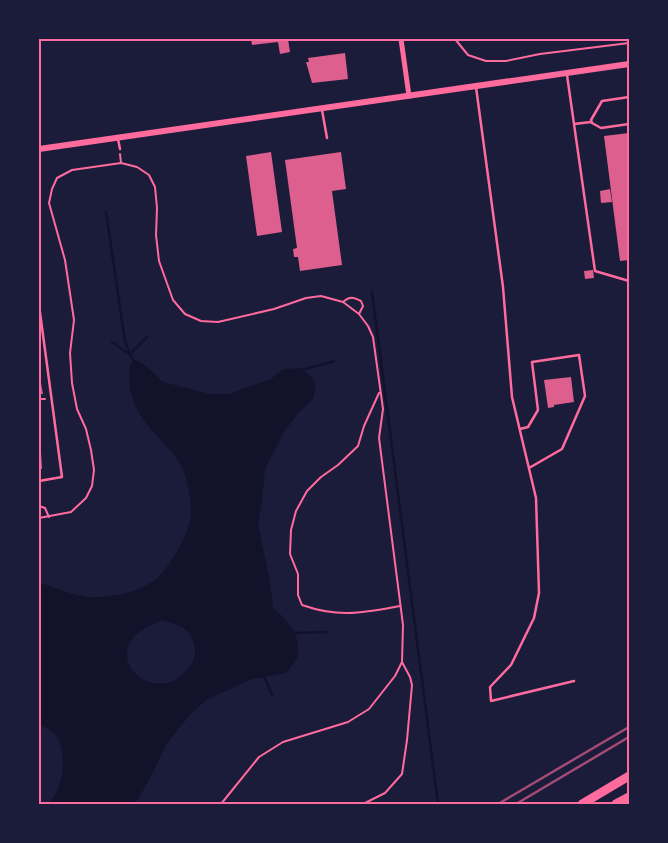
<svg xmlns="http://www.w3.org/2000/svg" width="668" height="843" viewBox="0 0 668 843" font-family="Ubuntu,sans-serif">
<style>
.water{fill:#12122b;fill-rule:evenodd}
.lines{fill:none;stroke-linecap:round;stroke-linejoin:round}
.stream{stroke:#12122b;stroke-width:2.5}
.building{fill:#dd5f8e}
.path{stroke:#ff6b9d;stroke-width:2}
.service{stroke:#ff6b9d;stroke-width:2.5}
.minor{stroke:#ff6b9d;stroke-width:5}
.tertiary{stroke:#ff6b9d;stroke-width:6}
.trunk{stroke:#ff6b9d;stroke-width:9}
.rail{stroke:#a44b75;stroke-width:2.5}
.neatline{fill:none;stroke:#ff6b9d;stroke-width:2}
</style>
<rect width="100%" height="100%" fill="#1b1b3a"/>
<path class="water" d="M136,360L145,365L163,382L210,394H229L271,379L282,370L299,368L311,376L316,385L313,399L298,413L284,432L265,469L262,501L258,524L270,582L273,608C287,619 305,640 296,660C294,664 289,669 286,673L252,679L206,700L188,717L166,745L148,782L135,804H48C62,791 67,760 59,741C55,732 47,728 39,724V583C53,586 68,594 82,596C90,598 101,597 109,596C124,595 147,588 158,577C172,564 190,532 191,513C191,500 188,485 184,472C180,461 170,450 162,441C139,418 126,398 130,364ZM162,620C176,624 190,627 194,643C197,654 194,662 186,671C159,704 107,666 135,636C142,628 153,625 162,620Z"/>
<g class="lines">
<path class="stream" d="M106,212L125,341L130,354
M372,292L438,804
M112,342L129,354
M135,363L130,354L147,337
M299,372L302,370L334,361
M291,633L327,632
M264,676L272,695"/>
</g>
<path class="building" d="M251,39H288L290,52L280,54L278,42L252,45Z
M345,53L348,79L312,83L306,62H309L308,58Z
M629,133V260L620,261L604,136Z
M271,152L282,232L257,236L246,156Z
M341,152L346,189L332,191L342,265L300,271L298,257H294L293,249L297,248L285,160Z
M610,189L612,202L601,203L600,191Z
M593,270L594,278L585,279L584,271Z
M39,373L43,394H39Z
M571,377L574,402L554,405V407L548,408L544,380Z
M41,452L42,469H39V453Z"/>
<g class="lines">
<path class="path" d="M455,39L468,55L486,61H506L540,54L629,43
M120,154L121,163
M343,302C350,296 353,297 361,301L363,306L359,314
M379,393L364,426L358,446L338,465L321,477L307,491L296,511L291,530L290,554L298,574V595L302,605C339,618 362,613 400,606
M39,399H45
M39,506L45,508L49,517
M39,518L71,512L86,498L92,486L94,470L91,450L86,429L77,409L72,383L70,353L74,320L65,260L49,203L52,189L57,178L72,170L121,163L137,167L149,175L155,187L157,208L156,235L159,261L173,300L185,314L201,321L218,322L274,309L306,298L321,296L343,302L359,314L368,326L373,337L383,409L379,438L403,625L402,662L395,676L369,709L348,722L283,742L259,757L221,804
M363,804L385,793L402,774L407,740L412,685L410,677L402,662"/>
<path class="service" d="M567,75L595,271L629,281
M476,87L503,287L512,397L536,498L539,593L534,618L511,665L490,687L491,701L574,681
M629,97L602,101L591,120L592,123L601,128L629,124
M322,110L327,138
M574,124L591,122
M118,139L120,149
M39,305L62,477L39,481
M520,429L528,427L538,410L532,362L579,355L585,396L562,449L529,468"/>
<path class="minor" d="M401,39L409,96"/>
<path class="tertiary" d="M39,149L629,64"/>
<path class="trunk" d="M582,804L629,776
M616,804L629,797"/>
<path class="rail" d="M498,804L629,727
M516,804L629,737"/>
</g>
<rect width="668" height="843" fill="none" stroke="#1b1b3a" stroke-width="80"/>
<rect x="40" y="40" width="588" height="763" class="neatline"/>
</svg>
